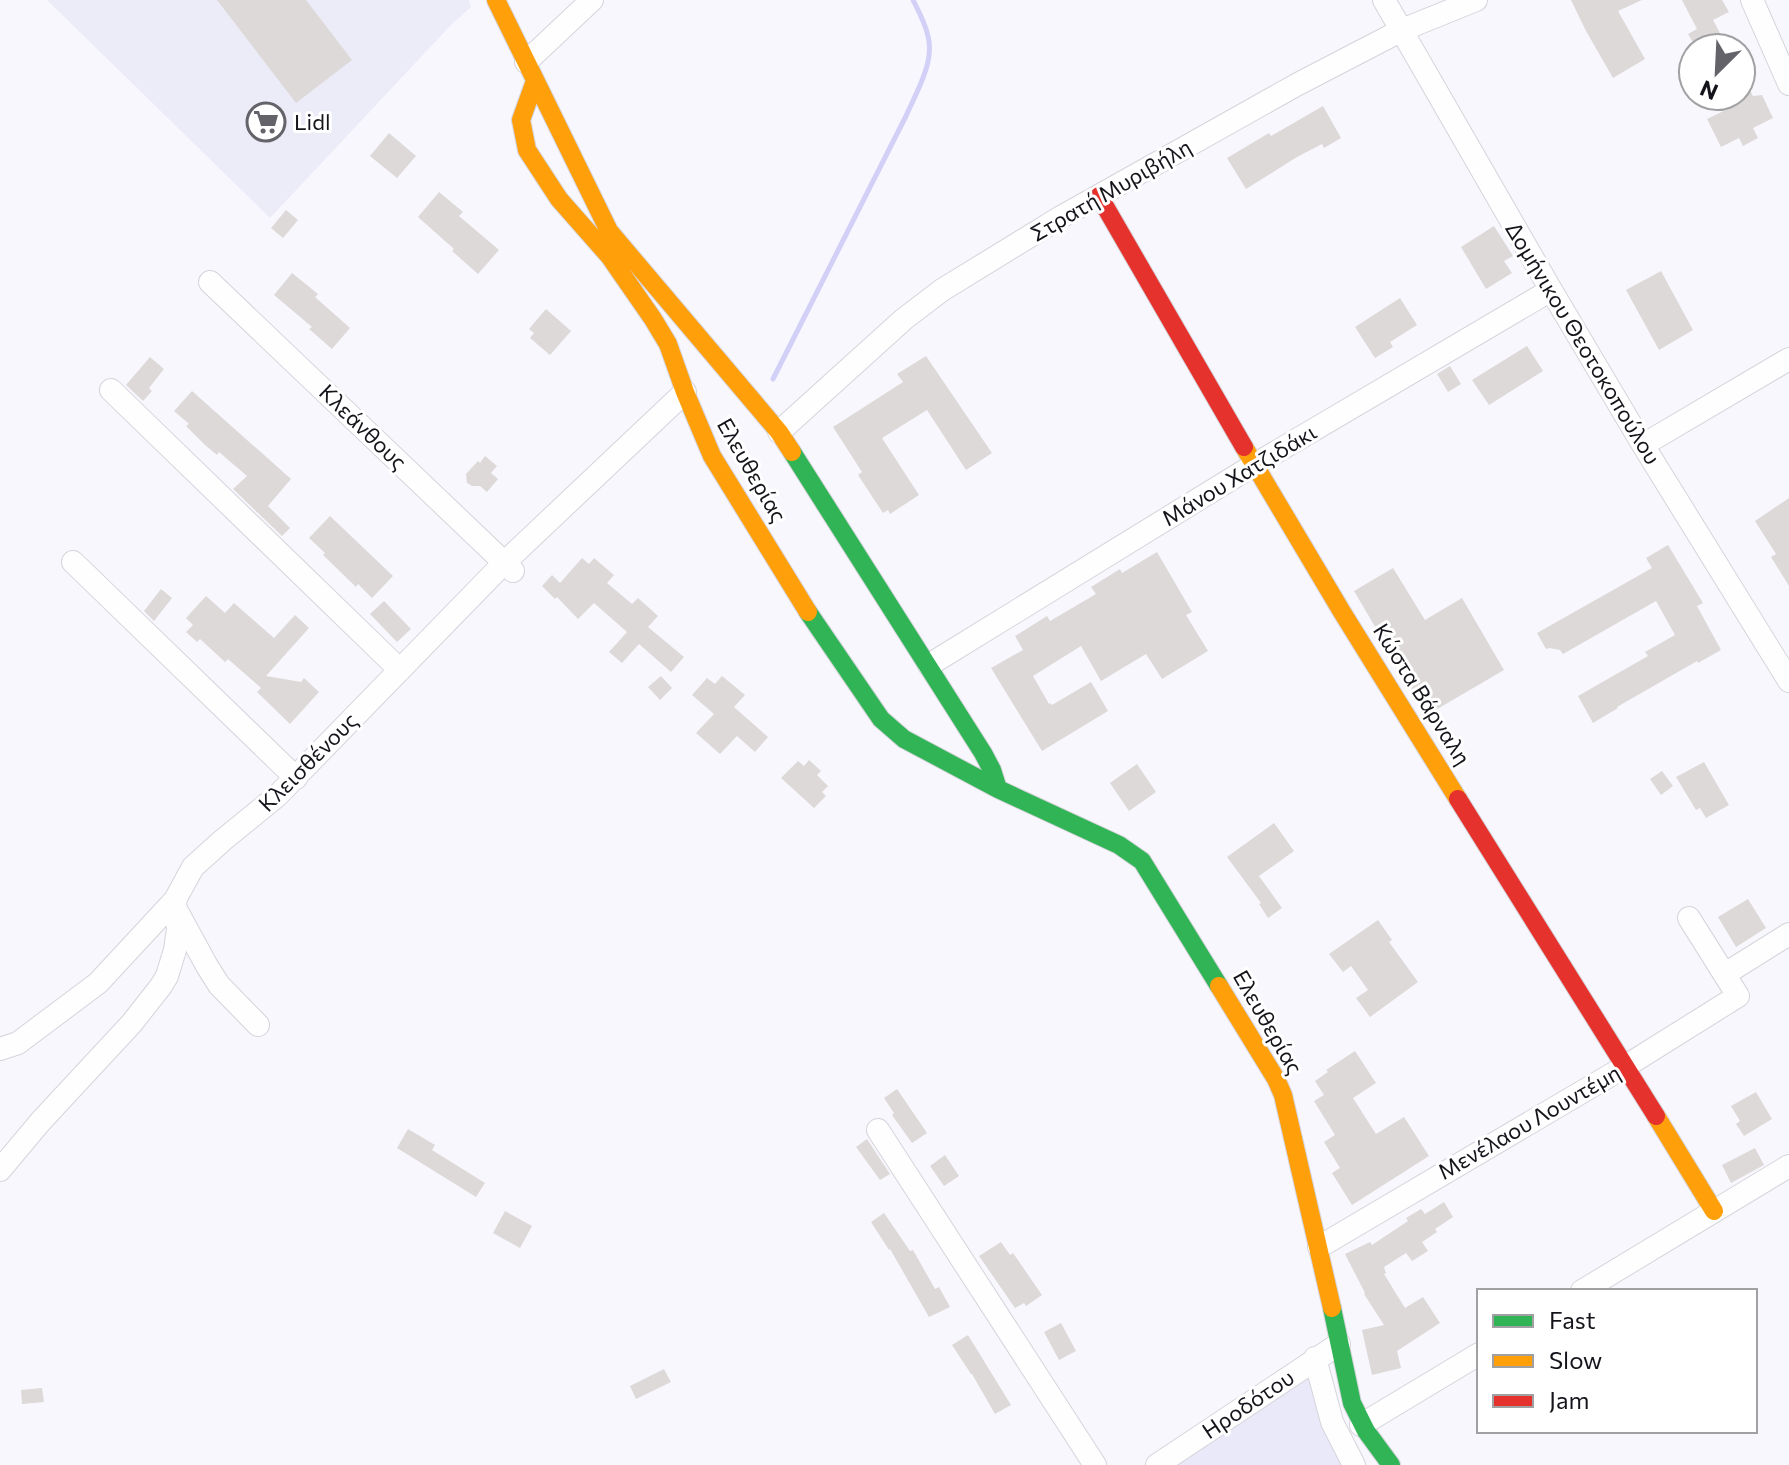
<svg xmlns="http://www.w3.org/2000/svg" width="1789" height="1465" viewBox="0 0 1789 1465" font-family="Commissioner,sans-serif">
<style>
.built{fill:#ecebf8}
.green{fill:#eae9f9}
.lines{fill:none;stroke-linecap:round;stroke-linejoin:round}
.stream{stroke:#d3d0f7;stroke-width:5}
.building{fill:#ddd9d8}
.street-casing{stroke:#d5d4db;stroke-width:24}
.fast-casing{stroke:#d5d4db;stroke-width:20}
.slow-casing{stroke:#d5d4db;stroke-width:20}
.jam-casing{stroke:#d5d4db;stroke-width:20}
.street{stroke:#fefeff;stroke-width:22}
.fast{stroke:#30b455;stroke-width:18}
.slow{stroke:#ff9f0a;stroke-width:18}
.jam{stroke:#e5322d;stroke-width:18}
.labels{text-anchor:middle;stroke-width:6;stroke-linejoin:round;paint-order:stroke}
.poi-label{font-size:22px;fill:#14141b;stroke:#fff;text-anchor:start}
.street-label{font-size:22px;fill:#14141b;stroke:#fff}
</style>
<rect width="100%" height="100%" fill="#f8f7fd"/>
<path class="built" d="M47,0H469L471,7L451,25L270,218Z"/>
<path class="green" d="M1309,1373L1344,1465H1172Z"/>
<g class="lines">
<path class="stream" d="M773,379L906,116C916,93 935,62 928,36C925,23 919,12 913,0"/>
</g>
<path class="building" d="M217,0H306L352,60L296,103Z
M1571,0H1642L1618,11L1645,59L1613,78L1586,31Z
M1682,0H1722L1729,12L1713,20L1728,48H1696L1688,34L1697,29Z
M1741,73L1753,96L1762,95L1773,118L1753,128L1758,138L1743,146L1739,138L1721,147L1707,119L1734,106L1729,96H1741Z
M1323,106L1341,138L1324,148L1322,144L1297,157L1246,189L1227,158L1269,133L1271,136Z
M389,133L416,156L397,178L370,156Z
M439,192L463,212L459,216L499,250L478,274L452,251L454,249L418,217Z
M286,210L298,220L283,238L271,228Z
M1494,226L1513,256L1504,261L1512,273L1486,289L1461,247Z
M1661,271L1693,330L1659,350L1626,290Z
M292,273L318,294L315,297L350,328L332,349L309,329L312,327L274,295Z
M1400,298L1417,325L1390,342L1393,347L1375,358L1355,327Z
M546,309L571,331L550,355L530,338L534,333L529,329Z
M1527,346L1543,371L1489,405L1472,380Z
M926,356L992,453L966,470L927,410L882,438L919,495L890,514L888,510L883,513L858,475L862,472L833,427L903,382L897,374Z
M150,357L164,369L149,388L152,391L143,401L126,385Z
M1450,366L1461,384L1448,392L1437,374Z
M192,391L291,479L268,506L290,528L282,536L233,489L247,476L219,452L217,455L205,445L186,426L189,424L174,411Z
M485,456L497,466L491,473L498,479L487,492L480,486H472L467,483L466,474L478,461L480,463Z
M1789,498V586L1771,557L1776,554L1755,521Z
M330,516L393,576L372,598L358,584L356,587L323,555L325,553L309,538Z
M1668,545L1703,603L1697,606L1721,650L1698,663L1697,661L1617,707L1618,708L1593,723L1578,696L1648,656L1645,652L1675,635L1656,601L1563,654L1560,650L1550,648L1546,649L1537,633L1652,568L1646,558Z
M1157,552L1192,612L1186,615L1208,651L1162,679L1146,654L1101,681L1081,646L1033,676L1049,704L1050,703L1052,705L1091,682L1108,711L1042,751L991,668L1023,650L1015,636L1047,616L1050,621L1096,594L1091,587L1120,569L1122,573Z
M582,558L589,564L594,558L614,575L607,583L632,604L638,598L658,616L648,627L684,657L671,672L639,644L622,663L609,652L627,632L594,603L578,619L557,597L555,599L542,586L552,575L560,583Z
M1393,568L1425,620L1462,598L1504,670L1427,715L1354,591Z
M161,589L172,598L154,621L144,611Z
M206,596L225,613L234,603L274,638L295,615L309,628L266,676L301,682L304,678L319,692L290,724L257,692L261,688L228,659L225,662L200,639L197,642L186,632L193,625L186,618Z
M384,601L411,629L397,642L370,614Z
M661,676L672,688L660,700L648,687Z
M722,676L745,695L734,707L768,737L755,752L737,736L720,754L696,733L714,714L692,695L707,678L715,684Z
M809,760L821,771L817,775L828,786L822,792L826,796L814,808L781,778L798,761L804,766Z
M1704,762L1729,805L1706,818L1700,808L1696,810L1676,777Z
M1137,764L1156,792L1129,811L1110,783Z
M1662,771L1673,786L1661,795L1650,779Z
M1274,823L1294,851L1259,876L1282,908L1268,918L1259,904L1261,903L1227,857Z
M1748,899L1766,928L1736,947L1718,917Z
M1378,920L1392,940L1389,942L1418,982L1370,1017L1356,998L1368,990L1351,966L1343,972L1329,954Z
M1355,1051L1376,1083L1353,1098L1376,1134L1404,1117L1429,1156L1352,1205L1332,1173L1340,1168L1324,1142L1335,1135L1314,1101L1324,1095L1315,1081L1328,1072L1326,1070Z
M897,1089L927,1133L912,1143L892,1115L894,1113L884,1098Z
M1756,1092L1772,1119L1744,1136L1736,1124L1740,1121L1731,1106Z
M408,1129L435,1145L432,1150L485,1183L476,1197L397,1148Z
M867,1139L890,1174L880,1180L856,1147Z
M1755,1148L1764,1165L1731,1183L1722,1165Z
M945,1155L959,1176L944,1186L930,1166Z
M1444,1202L1453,1217L1435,1229L1437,1232L1422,1242L1428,1251L1412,1261L1406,1253L1384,1267L1386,1273L1384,1274L1405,1308L1423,1297L1440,1323L1397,1351L1401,1368L1372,1375L1362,1330L1384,1325L1364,1294L1365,1293L1345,1254L1370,1242L1372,1245L1408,1221L1406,1218L1421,1209L1425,1214Z
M505,1211L532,1226L520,1248L493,1233Z
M884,1213L910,1251L913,1250L935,1289L939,1287L950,1307L929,1317L890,1249L889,1250L871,1222Z
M1001,1242L1010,1255L1013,1253L1042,1295L1026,1306L1024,1303L1015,1308L979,1256Z
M1061,1323L1076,1351L1059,1360L1044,1332Z
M968,1335L1011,1405L995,1414L972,1374H971L952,1345Z
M664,1369L671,1382L636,1399L630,1386Z
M42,1388L44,1402L22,1404L21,1390Z"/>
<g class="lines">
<defs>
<path id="street" d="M1384,0L1551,290L1643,445L1789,681
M1752,0L1789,84
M526,62L592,0
M210,282L513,571
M111,390L400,670
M779,432L904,319L942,290L1061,217L1298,84L1402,30L1476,0
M1643,445L1789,359
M73,562L296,778
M929,665L1254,465L1551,290
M178,913L207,966L219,985L258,1025
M1725,974L1789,934
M0,1049L18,1043L98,983L175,900
M878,1130L1095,1465
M0,1170L41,1121L132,1023L161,986L167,976L175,950L178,929L175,900L193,867L223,840L277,796L504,563L685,392
M1319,1247L1626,1066L1738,996L1689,918
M1582,1291L1789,1166
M1315,1358L1332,1422L1354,1465
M1361,1425L1479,1354
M1157,1465L1339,1344"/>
<path id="fast" d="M792,452L983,753L992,770L998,789
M808,612L881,719L904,739L998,789L1119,845L1142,861L1219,986
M1332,1308L1352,1403L1366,1431L1391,1465"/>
<path id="slow" d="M496,0L609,231L779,432L792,452
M535,81L521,120L527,150L559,199L610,257L653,319L668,344L685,392L712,456L808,612
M1244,447L1342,612L1458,799
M1219,986L1276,1079L1283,1095L1332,1308
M1656,1116L1714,1211"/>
<path id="jam" d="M1099,196L1244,447
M1458,799L1656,1116"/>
</defs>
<use href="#street" class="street-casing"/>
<use href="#fast" class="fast-casing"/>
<use href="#slow" class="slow-casing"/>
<use href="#jam" class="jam-casing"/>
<use href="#street" class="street"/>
<use href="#fast" class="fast"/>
<use href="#slow" class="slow"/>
<use href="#jam" class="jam"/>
</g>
<defs>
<symbol id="supermarket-ring" viewBox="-11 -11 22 22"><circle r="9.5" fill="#fff" stroke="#64636a" stroke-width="1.5"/><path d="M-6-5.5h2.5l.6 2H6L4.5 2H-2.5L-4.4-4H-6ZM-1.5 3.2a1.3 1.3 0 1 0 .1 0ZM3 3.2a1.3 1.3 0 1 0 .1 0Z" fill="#64636a"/></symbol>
</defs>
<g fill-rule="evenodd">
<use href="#supermarket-ring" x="244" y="100" width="44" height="44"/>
</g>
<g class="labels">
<g class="poi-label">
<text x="294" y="130">Lidl</text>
</g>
<g class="street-label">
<text transform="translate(1111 190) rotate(-30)" y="8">Στρατή Μυριβήλη</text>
<text transform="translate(1583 343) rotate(59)" y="8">Δομήνικου Θεοτοκοπούλου</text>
<text transform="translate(363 427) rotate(44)" y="8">Κλεάνθους</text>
<text transform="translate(752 470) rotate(60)" y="8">Ελευθερίας</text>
<text transform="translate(1239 475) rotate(-31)" y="8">Μάνου Χατζιδάκι</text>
<text transform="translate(1422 694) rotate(58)" y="8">Κώστα Βάρναλη</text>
<text transform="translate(308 762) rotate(-45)" y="8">Κλεισθένους</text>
<text transform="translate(1268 1022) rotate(60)" y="8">Ελευθερίας</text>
<text transform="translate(1529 1122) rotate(-30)" y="8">Μενέλαου Λουντέμη</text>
<text transform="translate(1248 1404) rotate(-34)" y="8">Ηροδότου</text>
</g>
</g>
<rect x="1477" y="1289" width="280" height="144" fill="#ffffff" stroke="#a1a1a4" stroke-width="2"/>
<rect x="1493" y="1315" width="40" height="12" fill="#30b455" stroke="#a1a1a4" stroke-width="2"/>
<text x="1549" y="1329" font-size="24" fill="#14141b">Fast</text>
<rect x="1493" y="1355" width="40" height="12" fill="#ff9f0a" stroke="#a1a1a4" stroke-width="2"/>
<text x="1549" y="1369" font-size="24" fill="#14141b">Slow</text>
<rect x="1493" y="1395" width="40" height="12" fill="#e5322d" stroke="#a1a1a4" stroke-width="2"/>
<text x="1549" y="1409" font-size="24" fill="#14141b">Jam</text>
<g transform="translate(1717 72) rotate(204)"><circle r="38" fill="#ffffff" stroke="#a1a1a4" stroke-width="2"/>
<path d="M0-6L14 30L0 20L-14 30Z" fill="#64636a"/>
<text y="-12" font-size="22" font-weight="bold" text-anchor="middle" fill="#14141b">N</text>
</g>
</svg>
